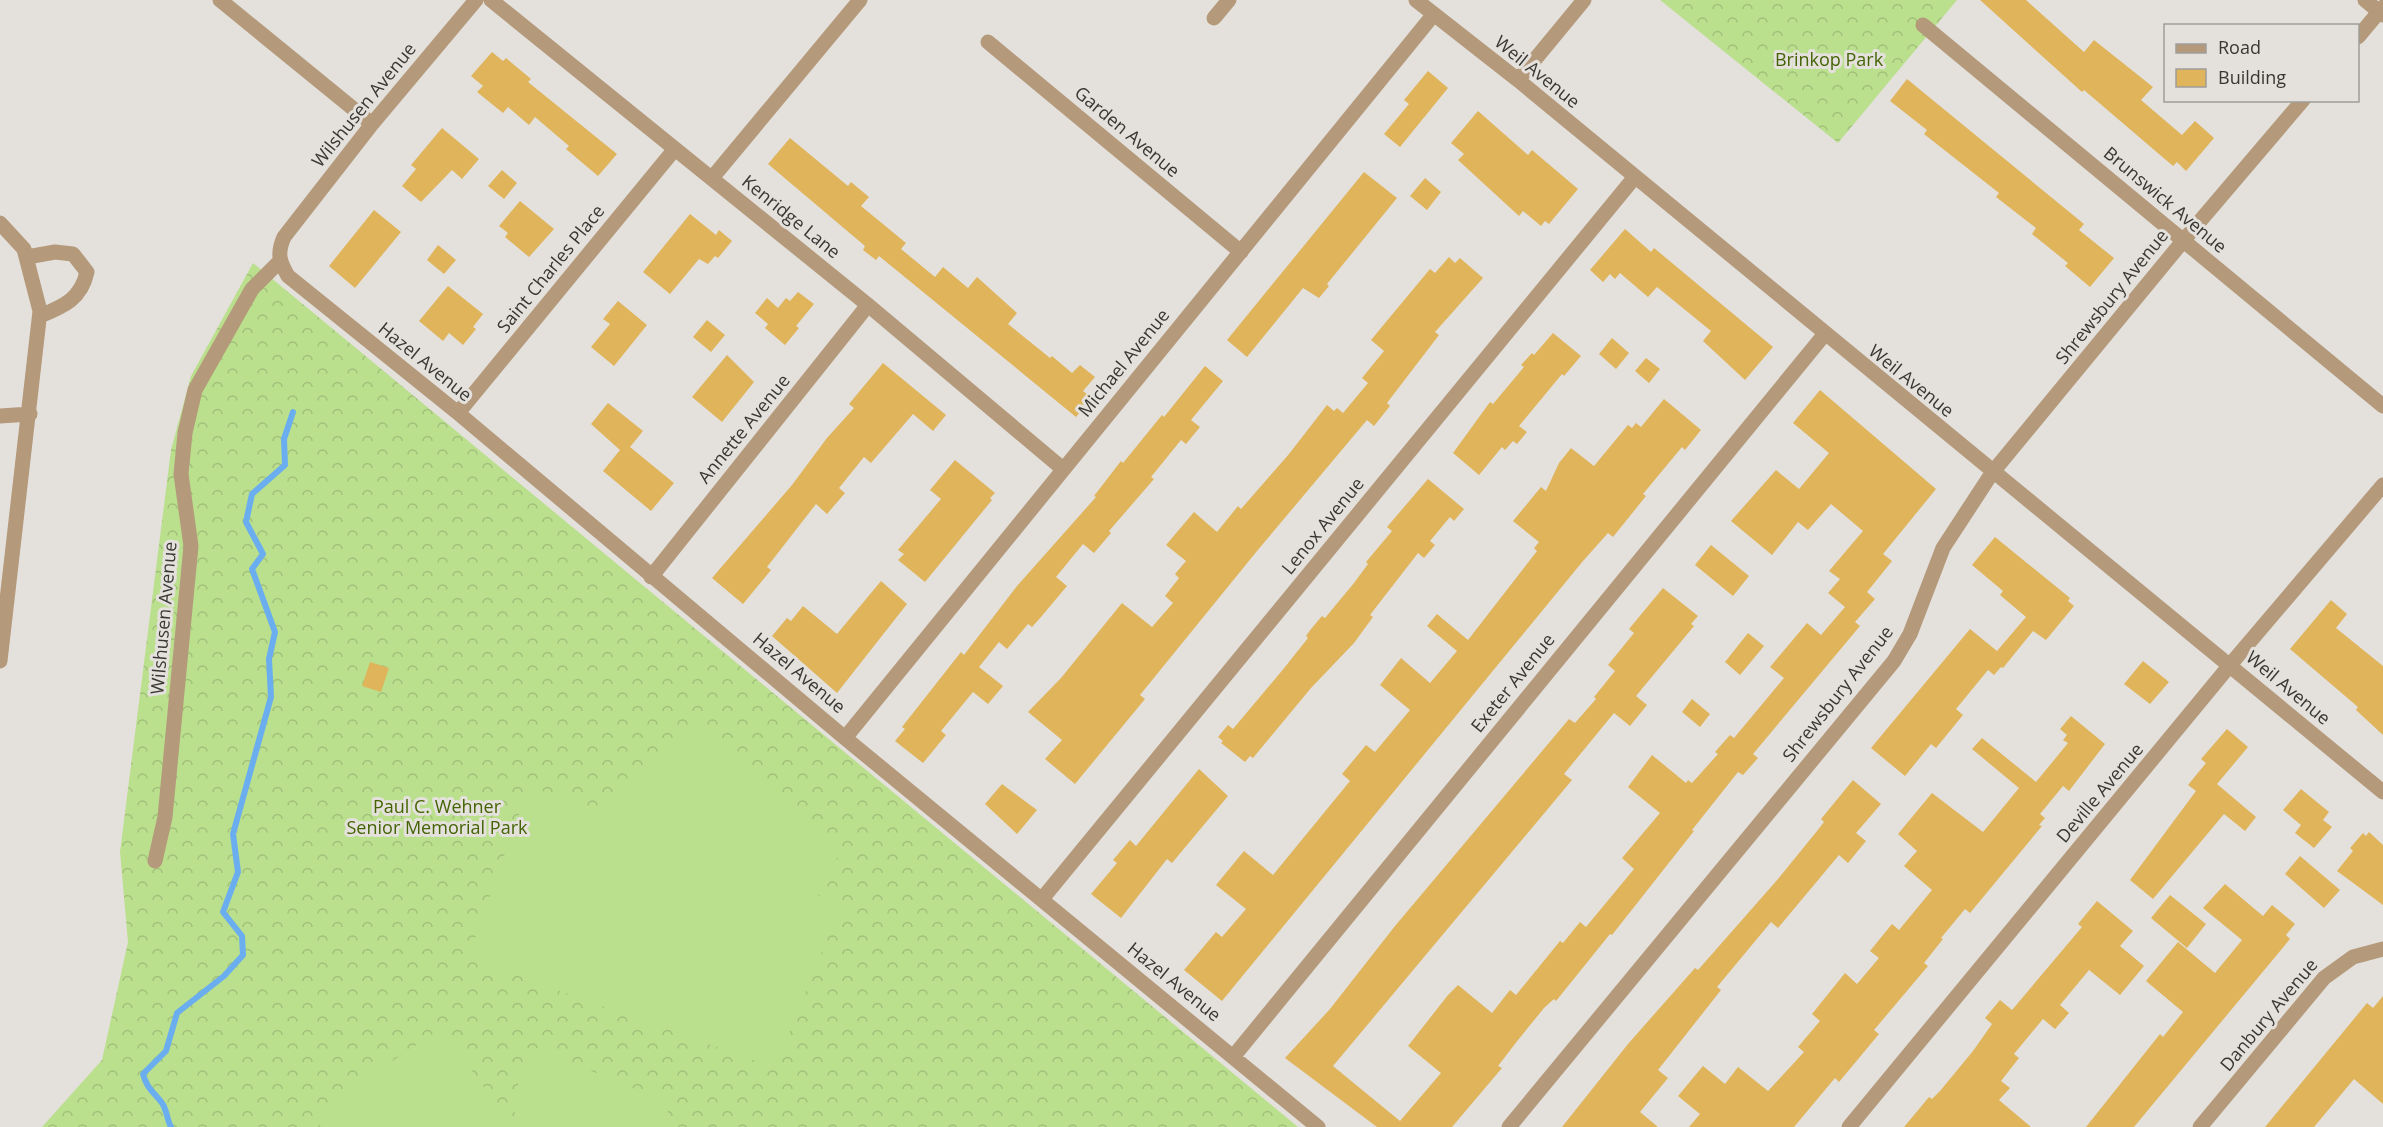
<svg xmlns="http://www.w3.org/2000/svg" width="2383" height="1127" viewBox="0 0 2383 1127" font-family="'Open Sans',sans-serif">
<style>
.forest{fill:url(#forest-crowns)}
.garden{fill:#badf8d}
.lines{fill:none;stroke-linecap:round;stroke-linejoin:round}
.stream{stroke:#6baeef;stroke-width:6}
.building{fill:#dfb45b}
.minor{stroke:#b4997b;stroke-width:15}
.labels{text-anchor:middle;stroke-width:6;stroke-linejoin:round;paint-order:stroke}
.park-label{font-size:18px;fill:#446304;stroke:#e4e1dc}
.street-label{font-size:18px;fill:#383734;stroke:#e4e1dc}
</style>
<defs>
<pattern id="forest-crowns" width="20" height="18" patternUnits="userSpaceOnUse" patternTransform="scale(1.5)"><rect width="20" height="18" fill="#badf8d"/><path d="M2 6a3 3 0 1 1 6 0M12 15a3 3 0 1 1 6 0" fill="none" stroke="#a1c07a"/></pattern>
</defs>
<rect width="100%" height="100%" fill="#e4e1dc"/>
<path class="forest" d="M1660,0H1957L1838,143Z
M253,263L1298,1127H42L102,1060L128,942L120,852L171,450L191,376Z"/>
<path class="garden" d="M696,725L838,857L807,891L841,904L775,1068L468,958L529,786L602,813Z
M442,1028L512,1127H321L312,1114Z
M534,1047L671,1104L661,1127H514L516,1089Z"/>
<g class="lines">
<path class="stream" d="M171,1127C167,1120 167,1110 162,1103C154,1092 147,1089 143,1074L166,1051L177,1013L224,976L243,955L242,936L223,912L238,872L233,834L271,697L269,659L275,632L252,569L263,554L246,522L252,494L285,465L284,439L293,412"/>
</g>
<path class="building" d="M1980,0H2026L2084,52L2094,40L2153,87L2141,100L2182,135L2195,121L2214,138L2186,171L2177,162L2173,166L2084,90L2082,92Z
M492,52L503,61L506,58L531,79L528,82L617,154L598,176L566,149L569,146L535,117L529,125L508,107L503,113L477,92L483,86L471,76Z
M1428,71L1448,88L1400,147L1384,134L1409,104L1404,100Z
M1907,79L2084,224L2079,230L2114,258L2090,287L2065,266L2068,263L2032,234L2036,228L1996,197L1999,193L1924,134L1927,130L1890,101Z
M1478,111L1528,155L1532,150L1578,189L1549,224L1545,221L1541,226L1523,211L1519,216L1458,160L1464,154L1451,143Z
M442,128L479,159L462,179L452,170L421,202L402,186L416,169L411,165Z
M790,138L848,186L851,182L869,197L861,206L906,243L901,249L935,277L943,267L968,288L977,277L1017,313L1008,324L1050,358L1052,356L1072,373L1080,365L1095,377L1083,391L1092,398L1076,417L879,256L876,260L863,250L865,246L768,164Z
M502,170L517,183L504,199L488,186Z
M1364,172L1397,198L1327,284L1329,286L1319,298L1303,288L1247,357L1227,340Z
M1425,178L1441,192L1427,210L1410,196Z
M520,201L554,229L529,257L505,237L508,233L499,226Z
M374,210L401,232L355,288L329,266Z
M690,214L716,235L719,230L732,241L718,258L715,256L708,264L699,259L670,294L643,272Z
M1625,229L1651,252L1654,248L1773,347L1745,380L1703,341L1711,331L1657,287L1648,297L1620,273L1615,279L1610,274L1603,282L1590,270Z
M438,245L456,260L444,274L427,260Z
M1449,257L1455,263L1460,258L1483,278L1435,332L1439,335L1387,403L1390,406L1374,426L1367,420L1257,551L1140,695L1145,699L1075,784L1045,759L1062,740L1028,712L1061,678L1122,603L1152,627L1173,603L1165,596L1179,578L1175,574L1186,561L1166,545L1194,512L1217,532L1238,506L1241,509L1289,454L1327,405L1334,411L1337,408L1343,413L1368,383L1362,378L1384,351L1371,340L1430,269L1435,273Z
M448,286L483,314L473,327L476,329L463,345L449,333L443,341L419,321Z
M798,292L814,304L796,326L799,328L785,345L765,328L768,324L755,313L767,298L778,308L786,298L790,301Z
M618,301L647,325L614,366L591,347L610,324L603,319Z
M707,320L725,335L711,352L693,337Z
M1553,333L1581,356L1564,376L1562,374L1519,426L1527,432L1517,444L1513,441L1505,450L1502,447L1479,475L1453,453L1490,402L1493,404L1524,367L1521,365L1532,353L1534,355Z
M1612,338L1629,353L1616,369L1599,354Z
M727,355L754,382L722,422L692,397Z
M1646,358L1660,369L1649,383L1635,371Z
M883,363L946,415L933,431L913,414L871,463L864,457L839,488L845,493L827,514L816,504L767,567L771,570L743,604L712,578L792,485L827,438L854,408L849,404Z
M1205,366L1223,381L1191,420L1200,427L1186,444L1181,440L1151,477L1154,479L1109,531L1111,533L1094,553L1083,544L1056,577L1067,586L1041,617L1032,627L1028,624L1007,649L999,642L979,667L1003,686L988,704L973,692L941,731L946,735L923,763L895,741L905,729L902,727L961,652L964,655L1017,586L1096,497L1094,496L1121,461L1123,463L1162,415L1164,417Z
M1820,390L1936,489L1883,554L1892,561L1867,592L1875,599L1855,622L1860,626L1753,754L1758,758L1743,775L1738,772L1692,830L1694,831L1612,935L1610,934L1556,1001L1554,999L1544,1008L1518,1040L1498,1066L1502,1068L1452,1127H1377L1285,1058L1330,1009L1395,926L1569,719L1575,723L1596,699L1594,697L1615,671L1608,665L1634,633L1629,629L1663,588L1698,616L1691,624L1694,626L1636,696L1647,705L1630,726L1614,713L1564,774L1572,780L1333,1066L1400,1121L1441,1073L1408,1046L1448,995L1458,985L1492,1013L1510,990L1516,995L1560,941L1563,943L1580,922L1586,927L1634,869L1622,858L1660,813L1628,787L1652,755L1686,783L1688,780L1692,783L1718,754L1715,752L1730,735L1734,738L1784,678L1770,667L1807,623L1821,635L1845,607L1828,593L1840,579L1829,571L1863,531L1831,504L1808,530L1798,522L1772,555L1731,521L1776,470L1799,489L1829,453L1793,423Z
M1664,399L1701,430L1685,450L1682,447L1643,494L1646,496L1613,537L1608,533L1583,561L1222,1001L1184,970L1216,932L1222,937L1246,909L1216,885L1244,851L1273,875L1350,781L1342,774L1366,745L1375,752L1410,710L1380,685L1401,658L1430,683L1457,651L1427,626L1437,614L1468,640L1537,551L1534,548L1539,542L1513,521L1541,487L1546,491L1559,463L1571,448L1594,466L1628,425L1632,428L1636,423L1641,427Z
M608,403L643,431L630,447L674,483L651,511L603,471L620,450L591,424Z
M955,460L995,493L990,498L992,500L925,582L898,560L904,554L898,550L941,499L930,490Z
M1428,479L1464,509L1454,521L1450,517L1430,541L1435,545L1424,558L1418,553L1370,615L1373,617L1354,643L1311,688L1253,758L1250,756L1245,762L1221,743L1223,741L1218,737L1228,725L1233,729L1285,667L1308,638L1306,636L1311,629L1322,616L1325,618L1354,583L1368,564L1366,562L1392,531L1387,527Z
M1995,537L2070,598L2068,601L2074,606L2046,640L2033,631L2003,668L2001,667L1994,675L1988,670L1956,709L1963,715L1936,748L1931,744L1905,776L1871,748L1970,629L1997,651L2026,617L2000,595L2003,591L1972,565Z
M1711,545L1749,576L1733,596L1695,565Z
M881,581L907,604L837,693L772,636L787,618L791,621L803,606L837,634Z
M2331,600L2347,614L2336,628L2383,666V735L2356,710L2358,707L2290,649Z
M1748,633L1764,646L1740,675L1725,662Z
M2143,661L2169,682L2150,704L2124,684Z
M370,662L389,668L381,692L362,686Z
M1692,699L1710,714L1700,727L1682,712Z
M2071,716L2105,744L2069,791L2063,786L2040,814L2045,818L2039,825L2042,826L1970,913L1965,909L1941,938L1943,939L1924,963L1928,966L1874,1030L1879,1034L1839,1082L1835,1078L1794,1127H1689L1700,1114L1678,1096L1703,1066L1725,1084L1738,1067L1768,1091L1804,1052L1798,1047L1820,1021L1812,1014L1845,973L1857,984L1879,958L1870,951L1892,924L1899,930L1932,890L1904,866L1917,851L1898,834L1932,793L1983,832L2019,788L1972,749L1982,738L2036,782L2068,743L2063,740L2067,735L2060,729Z
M2227,729L2248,747L2217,784L2256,817L2245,831L2224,814L2153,899L2130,880L2196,791L2188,785L2206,763L2201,759Z
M1199,769L1228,796L1172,863L1167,859L1121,918L1091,894L1117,863L1113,860L1130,840L1136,846Z
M1853,780L1881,804L1856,833L1866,841L1848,863L1839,855L1778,928L1771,922L1717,987L1721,990L1658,1070L1668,1078L1640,1112L1658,1127H1562L1628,1044L1695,968L1698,970L1778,879L1817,831L1824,822L1821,819Z
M1002,784L1037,810L1017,834L985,804Z
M2301,789L2329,812L2323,820L2332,827L2314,848L2295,833L2301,825L2283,810Z
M2369,832L2383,845V905L2337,871L2353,851L2350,848L2363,833L2366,836Z
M2300,856L2340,890L2324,908L2285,874Z
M2225,884L2263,916L2272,905L2295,924L2286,935L2290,939L2134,1127H2086L2160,1034L2163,1037L2183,1012L2146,981L2178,942L2215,973L2242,940L2203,908Z
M2170,895L2206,924L2187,948L2151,918Z
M2097,901L2133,931L2120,946L2144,966L2120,995L2089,970L2060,1005L2069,1013L2055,1029L2043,1019L2014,1054L2019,1058L2001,1081L2010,1088L1999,1100L2031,1127H1904L1929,1097L1932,1099L1940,1091L1973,1051L1992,1024L1985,1018L2000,1000L2012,1010L2082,927L2078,924Z
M2383,996V1104L2354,1079L2314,1127H2265L2367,1003L2373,1008Z"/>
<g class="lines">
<path class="minor" d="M220,0L372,124
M476,0L372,124L284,237C277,253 279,261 288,276L458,413L845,738L1318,1127
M491,0L868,305L1063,469
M1416,0L1518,80L2383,792
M2365,0L2383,15
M1214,18L1229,0
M1923,25L2383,406
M2358,37L2383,7
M988,42L1241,252
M1518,80L1584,0
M712,178L860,0
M0,223L24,249L40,311L0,661
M27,257L55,252L73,254L87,272C81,299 64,306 40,316
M458,413L674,150
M0,416L30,414
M651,577L868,305
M845,738L1434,14
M155,861L165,817L191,546L181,474L185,433L195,390L252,289L279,262
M1042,899L1634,178
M1233,1057L1824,335
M1509,1127L1894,661L1910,634L1943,548L1992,473L2183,241L2303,100
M1849,1127L2230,665L2383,485
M2200,1127L2324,978L2353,957L2383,949"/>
</g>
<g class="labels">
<g class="park-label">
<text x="1829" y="66">Brinkop Park</text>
<text x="437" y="813">Paul C. Wehner<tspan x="437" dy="21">Senior Memorial Park</tspan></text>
</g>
<g class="street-label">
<text transform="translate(1537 72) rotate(39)" y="6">Weil Avenue</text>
<text transform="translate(364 105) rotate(-51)" y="6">Wilshusen Avenue</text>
<text transform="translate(1127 132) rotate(40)" y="6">Garden Avenue</text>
<text transform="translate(2165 200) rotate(40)" y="6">Brunswick Avenue</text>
<text transform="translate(791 217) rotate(39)" y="6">Kenridge Lane</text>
<text transform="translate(551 269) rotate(-51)" y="6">Saint Charles Place</text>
<text transform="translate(2112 297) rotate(-51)" y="6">Shrewsbury Avenue</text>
<text transform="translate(425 362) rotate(39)" y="6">Hazel Avenue</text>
<text transform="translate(1124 363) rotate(-51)" y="6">Michael Avenue</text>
<text transform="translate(1911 381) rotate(39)" y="6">Weil Avenue</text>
<text transform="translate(744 429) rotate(-51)" y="6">Annette Avenue</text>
<text transform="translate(1323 526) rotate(-51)" y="6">Lenox Avenue</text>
<text transform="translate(164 618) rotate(-85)" y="6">Wilshusen Avenue</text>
<text transform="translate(799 673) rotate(40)" y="6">Hazel Avenue</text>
<text transform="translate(1513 683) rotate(-51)" y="6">Exeter Avenue</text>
<text transform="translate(2288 688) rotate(40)" y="6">Weil Avenue</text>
<text transform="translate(1838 694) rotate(-52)" y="6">Shrewsbury Avenue</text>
<text transform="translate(2100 793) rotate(-50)" y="6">Deville Avenue</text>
<text transform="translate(1174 982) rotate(39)" y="6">Hazel Avenue</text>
<text transform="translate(2269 1015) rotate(-50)" y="6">Danbury Avenue</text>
</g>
</g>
<rect x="2164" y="24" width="195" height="78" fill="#e4e1dc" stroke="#9f9d99" stroke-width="1.5"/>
<rect x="2176" y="44" width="30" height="9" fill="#b4997b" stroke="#9f9d99" stroke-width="1.5"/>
<text x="2218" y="54" font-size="18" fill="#383734">Road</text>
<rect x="2176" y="69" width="30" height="18" fill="#dfb45b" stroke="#9f9d99" stroke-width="1.5"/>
<text x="2218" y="84" font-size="18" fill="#383734">Building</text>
</svg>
